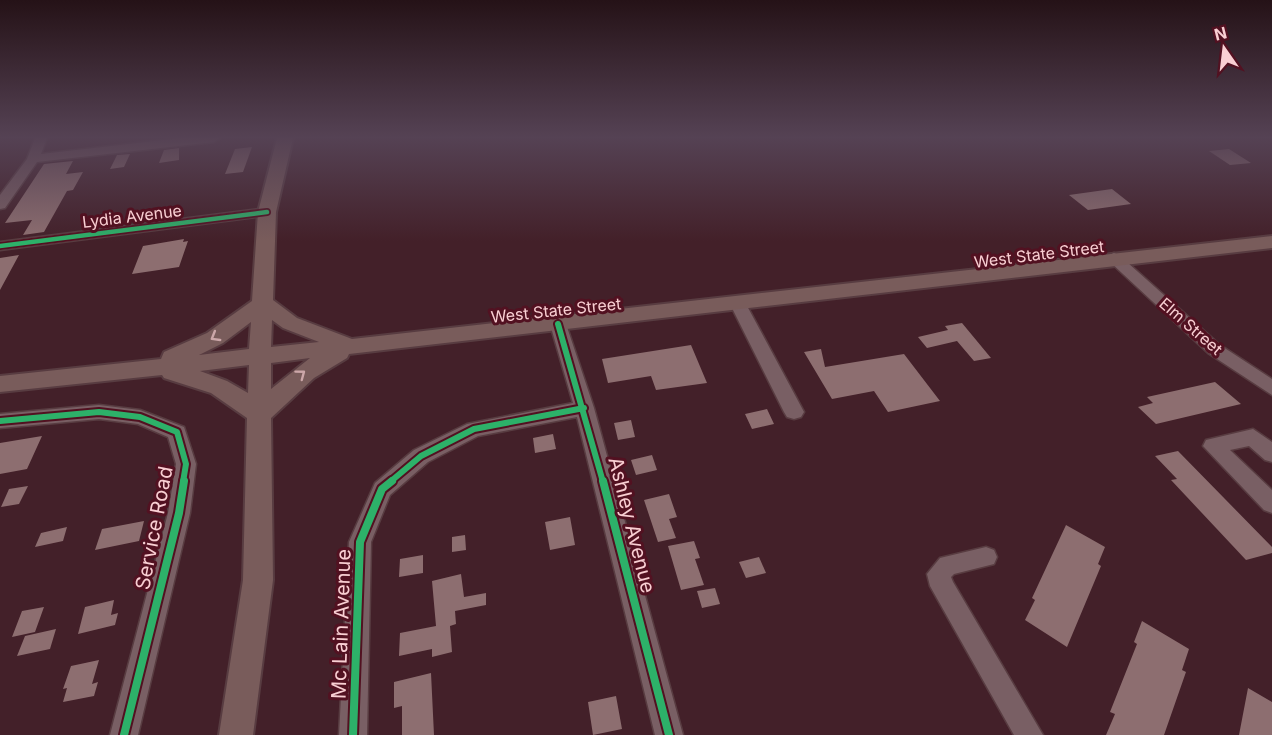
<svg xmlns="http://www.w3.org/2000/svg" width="1272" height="735" viewBox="0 0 1272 735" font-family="Inter,sans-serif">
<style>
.building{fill:#8d6e70}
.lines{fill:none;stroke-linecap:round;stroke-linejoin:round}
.minor-casing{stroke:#583c41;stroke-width:3}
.major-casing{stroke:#583c41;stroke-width:4}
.minor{fill:#795f64;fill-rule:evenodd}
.major{fill:#795c5b;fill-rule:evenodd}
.cycleway-far2-casing{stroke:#521121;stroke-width:8}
.cycleway-far1-casing{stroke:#521121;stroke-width:10}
.cycleway-casing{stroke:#521121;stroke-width:12}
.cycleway-far2{stroke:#2db169;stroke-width:4.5}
.cycleway-far1{stroke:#2db169;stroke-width:6}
.cycleway{stroke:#2db169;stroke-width:8}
.oneway{stroke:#cca7a9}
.labels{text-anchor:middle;stroke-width:6;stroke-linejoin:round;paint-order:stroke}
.street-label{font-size:16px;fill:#f9cfd3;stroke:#521121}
.near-street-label{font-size:20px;fill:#f9cfd3;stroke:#521121}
</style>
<rect width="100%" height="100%" fill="#432029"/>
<path class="building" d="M252,147L243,172L225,174L235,149Z
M179,148V160L159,163L164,150Z
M1229,149L1251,163L1230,165L1209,151Z
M130,154L124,167L110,169L117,155Z
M73,161L66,174L83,172L73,190L67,191L44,232L23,235L32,220L5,223L44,164Z
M1112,189L1131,204L1088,210L1069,195Z
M184,239L183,242L188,241L179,267L132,274L143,246Z
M19,255L0,290V258Z
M962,323L991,358L974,361L957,341L927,348L918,337L948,330L945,326Z
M691,345L707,383L656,390L651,376L608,383L602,359Z
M821,349L825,367L904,354L940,401L888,412L874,391L832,399L804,352Z
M1215,382L1241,404L1156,424L1138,407L1153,403L1147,397Z
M767,409L774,424L752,429L745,414Z
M631,420L635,437L618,440L614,423Z
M553,434L556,449L535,453L533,438Z
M42,436L27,469L0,474V443Z
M1178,451L1272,547V553L1246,560L1171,480L1177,479L1155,456Z
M652,455L657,470L636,475L631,460Z
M28,486L19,504L1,507L9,489Z
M669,494L677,517L669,519L676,538L658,542L644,500Z
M570,517L575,545L550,550L545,522Z
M144,521L139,541L95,550L102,529Z
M1066,525L1105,547L1098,564L1101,566L1067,647L1025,620L1035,600L1032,598Z
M67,527L63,541L35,547L41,533Z
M465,535L466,550L452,552V537Z
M694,541L700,558L695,559L704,585L681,590L668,546Z
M423,555V573L399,577L400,559Z
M759,557L766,573L746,578L739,562Z
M461,574L464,597L486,593V605L455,611L456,624L450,626L452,652L432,657V649L399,656L400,633L436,626L432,581Z
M715,588L720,604L702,608L697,591Z
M114,600L111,615L118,613L115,625L78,634L85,607Z
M44,607L35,632L12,637L22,611Z
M1142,621L1189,649L1182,670L1186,672L1164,735H1106L1115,714L1110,712L1137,644L1134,642Z
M56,629L50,649L17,656L25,636Z
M99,660L92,684L98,682L94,696L63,702L67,688L63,689L71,666Z
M431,673L434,735H402V706L394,708V682Z
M1248,688L1272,702V735H1239Z
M616,696L622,729L593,735L588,702Z"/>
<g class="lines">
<defs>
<path id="minor" d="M35,138H47L41,154L181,138H220L214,142L37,162L5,208L0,209V195L27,159Z
M267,208L272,209V215L0,250V242Z
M1114,253L1119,255L1220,345L1272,379V395L1208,353L1109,261L1106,258L1109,255Z
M738,299L746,304L804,412L801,417L794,419L787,417L784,412L730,304Z
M558,318L566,324L594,408L683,735H655L577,417L478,436L428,462L390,495L371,542L367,735H339L349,542L375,483L414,450L467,424L573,403L550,324Z
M99,405L140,410L184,427L196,464L190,513L138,735H110L168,513L176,464L168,437L138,424L99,419L0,428V414Z
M1253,429L1272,442V462L1265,460L1249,446L1230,450L1272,490V513L1264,510L1203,446L1206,440Z
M986,547L994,550L997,557L994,564L954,574L951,577L953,582L1043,735H1014L930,586L927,574L940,558Z"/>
<path id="major" d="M277,138H293L276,212L273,300L297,318L352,339L1272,236V248L349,354L347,358L314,378L271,418L273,580L253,735H219L243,580L247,418L211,393L164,378L162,375L0,392V376L161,359L164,352L207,333L252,301L258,212ZM272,320L283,328L319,342L271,347ZM251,322L249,349L199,355L223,343ZM310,358L271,389V363ZM249,365L248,393L227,381L200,371Z"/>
</defs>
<use href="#minor" class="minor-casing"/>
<use href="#major" class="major-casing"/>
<use href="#minor" class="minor"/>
<use href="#major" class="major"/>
<defs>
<path id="cycleway-far2" d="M0,246L267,212"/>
<path id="cycleway-far1" d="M558,324L603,482
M0,421L99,412L140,417L177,432L186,464L183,482
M390,482L421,456L474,429L584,408"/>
<path id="cycleway" d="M603,481L669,735
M124,735L179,513L184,481
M353,735L360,542L382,489L392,481"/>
</defs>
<use href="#cycleway-far2" class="cycleway-far2-casing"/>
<use href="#cycleway-far1" class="cycleway-far1-casing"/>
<use href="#cycleway" class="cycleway-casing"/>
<use href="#cycleway-far2" class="cycleway-far2"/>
<use href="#cycleway-far1" class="cycleway-far1"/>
<use href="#cycleway" class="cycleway"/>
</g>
<defs><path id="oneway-chevron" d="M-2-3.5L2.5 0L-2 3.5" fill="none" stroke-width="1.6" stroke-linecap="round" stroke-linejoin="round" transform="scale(1.5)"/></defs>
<g class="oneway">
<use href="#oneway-chevron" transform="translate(215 337) rotate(149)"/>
<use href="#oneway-chevron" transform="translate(301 374) rotate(-37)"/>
</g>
<linearGradient id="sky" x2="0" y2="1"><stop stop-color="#251217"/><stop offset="0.57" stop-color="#554254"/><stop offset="1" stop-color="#554254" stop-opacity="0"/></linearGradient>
<rect width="1272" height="241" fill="url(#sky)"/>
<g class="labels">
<g class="street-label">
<text transform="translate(132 216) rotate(-7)" y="6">Lydia Avenue</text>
<text transform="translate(1039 254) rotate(-7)" y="6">West State Street</text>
<text transform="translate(556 310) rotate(-6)" y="6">West State Street</text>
<text transform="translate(1191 326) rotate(41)" y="6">Elm Street</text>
</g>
<g class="near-street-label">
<text transform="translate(632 525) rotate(76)" y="7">Ashley Avenue</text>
<text transform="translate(154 528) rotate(-79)" y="7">Service Road</text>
<text transform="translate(341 624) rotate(-88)" y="7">Mc Lain Avenue</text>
</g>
</g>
<g transform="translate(1224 48) rotate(346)" stroke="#521121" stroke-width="4.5" paint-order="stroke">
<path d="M0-4.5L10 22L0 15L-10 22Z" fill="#f9cfd3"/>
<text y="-9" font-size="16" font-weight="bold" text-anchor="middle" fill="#f9cfd3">N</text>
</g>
</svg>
